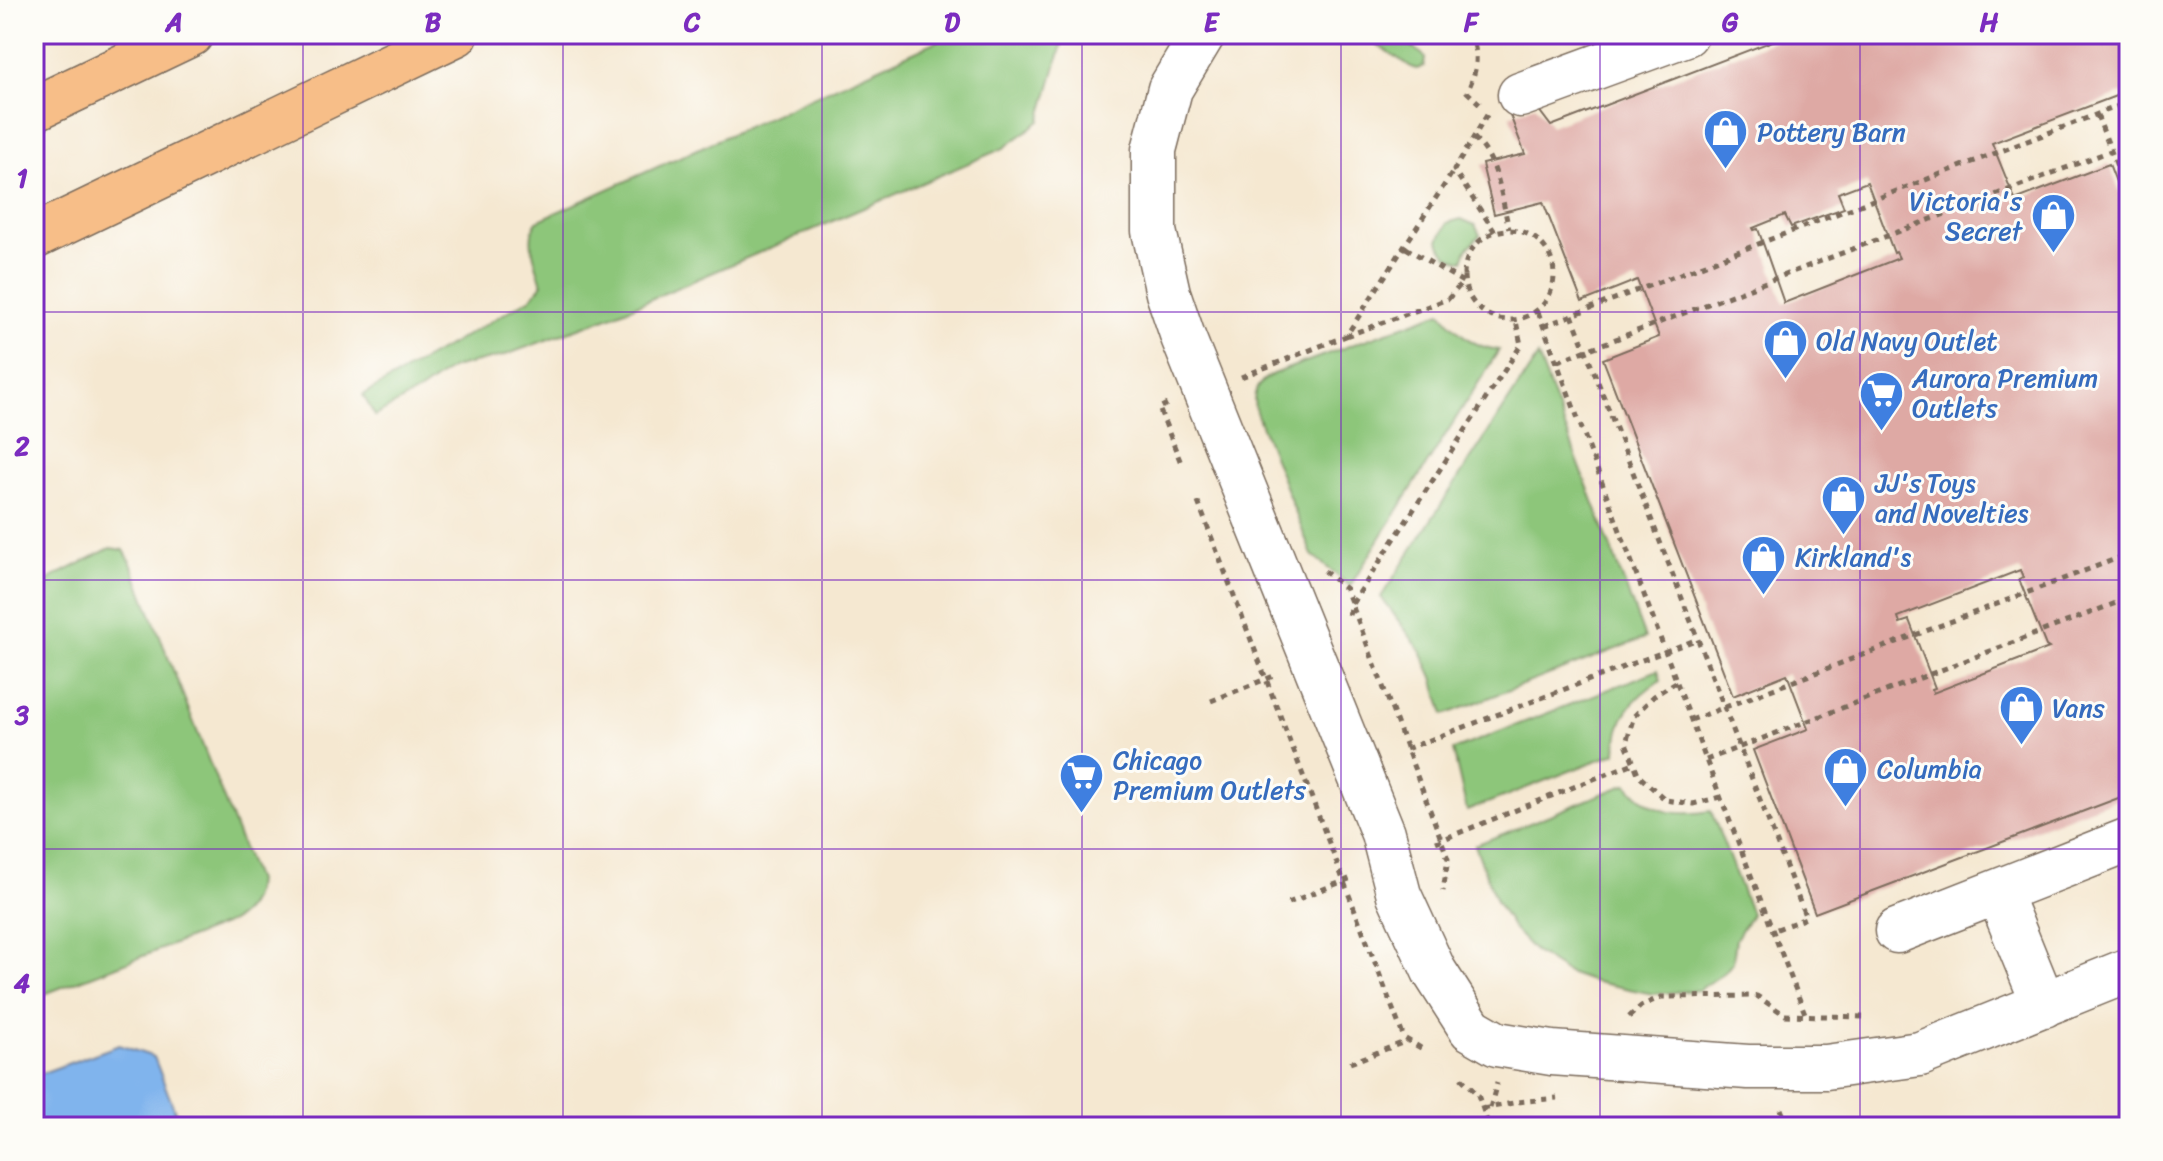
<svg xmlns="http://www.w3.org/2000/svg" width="2163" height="1161" viewBox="0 0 2163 1161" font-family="Sriracha,sans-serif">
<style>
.green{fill:#8dc67a;stroke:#64784c;stroke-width:2}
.water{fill:#80b4ed;stroke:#5e6f86;stroke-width:2}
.building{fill:#dea9a4;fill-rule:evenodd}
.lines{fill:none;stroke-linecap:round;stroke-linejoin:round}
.minor-casing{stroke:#7c6c5d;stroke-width:47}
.highway-casing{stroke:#7c6c5d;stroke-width:47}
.path{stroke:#7c6c5d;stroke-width:5;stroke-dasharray:6 6;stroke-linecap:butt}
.minor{stroke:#fff;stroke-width:44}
.highway{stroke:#f7be88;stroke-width:44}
.grid{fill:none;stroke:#7b2cbf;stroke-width:2;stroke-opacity:0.55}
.labels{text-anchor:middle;stroke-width:6;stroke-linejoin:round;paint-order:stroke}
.shop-label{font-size:26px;fill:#366cbe;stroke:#fdfcf7;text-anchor:start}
.neatline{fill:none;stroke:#7b2cbf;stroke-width:3}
.grid-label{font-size:26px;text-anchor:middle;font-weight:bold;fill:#7b2cbf}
</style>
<rect width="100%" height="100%" fill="#fdfcf7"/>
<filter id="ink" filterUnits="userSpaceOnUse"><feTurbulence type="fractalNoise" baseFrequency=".0125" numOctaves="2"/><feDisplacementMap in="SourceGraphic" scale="16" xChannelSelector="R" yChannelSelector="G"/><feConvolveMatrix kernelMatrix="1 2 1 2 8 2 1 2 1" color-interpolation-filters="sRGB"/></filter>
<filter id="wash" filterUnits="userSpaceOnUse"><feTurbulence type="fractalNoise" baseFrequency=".006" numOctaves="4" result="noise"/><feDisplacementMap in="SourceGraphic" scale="32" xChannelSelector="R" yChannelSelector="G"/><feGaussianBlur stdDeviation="1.8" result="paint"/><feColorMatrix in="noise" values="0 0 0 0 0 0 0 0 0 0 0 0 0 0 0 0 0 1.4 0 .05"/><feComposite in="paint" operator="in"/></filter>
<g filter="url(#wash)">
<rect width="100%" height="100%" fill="#f5e8d1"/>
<path class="green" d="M953,34H1065L1040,121L1004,148L611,316L503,356L452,368L421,390L375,416L363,395L531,298L542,284C537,265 524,238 537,221Z
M1368,34H1391L1422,54L1425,58L1424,66L1417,69L1413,68L1371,41Z
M1461,219L1475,225L1480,235L1467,249L1463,260C1450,260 1442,253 1439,240L1447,223Z
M1441,312C1457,332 1472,347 1499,350L1350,586L1312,555L1256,412C1251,394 1256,383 1273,374Z
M1538,356L1645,638L1444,715L1433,677L1421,651L1381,597Z
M110,548L124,550L131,563L256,881C254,901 248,911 231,922L34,998V587Z
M1658,670L1661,680C1633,697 1616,718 1616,753L1467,811L1453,750Z
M1627,784C1651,813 1676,817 1711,811L1751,914L1736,939L1733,962L1725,972L1699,990L1653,994L1591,981L1568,973L1535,952L1514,930L1496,901L1475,845Z"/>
<path class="water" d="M119,1045L154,1057L181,1127H34V1076Z"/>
<g id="blocks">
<path class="building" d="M1791,34H2129V91L1992,143L2015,200L2109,164L2129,215V794L1815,913L1753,750L1808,729L1787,674L1733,696L1603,359L1659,337L1637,280L1582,302L1543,202L1494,214L1482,164L1525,154L1510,115L1535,105L1551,126ZM1867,182L1894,253L1896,252L1899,258L1784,303L1758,229L1754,230L1753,228L1785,215L1791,227L1844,208L1838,193ZM2020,570L2023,577L2019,579L2046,646L2049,648L1933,693L1932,689L1935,688L1909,620L1900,623L1898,617Z"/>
</g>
</g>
<g filter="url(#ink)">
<use href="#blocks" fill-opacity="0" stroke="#7c6c5d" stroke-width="2"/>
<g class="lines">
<defs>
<path id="minor" d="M1203,34L1170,89L1154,150V231L1168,293L1183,337L1383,833L1399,895L1434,971L1471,1029L1497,1044L1552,1053L1748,1067H1826L1920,1054L2129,970
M1520,95L1686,34
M1998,892L2044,1005
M1897,931L2129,840"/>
<path id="highway" d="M34,109L191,34
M34,237L456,34"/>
</defs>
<use href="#minor" class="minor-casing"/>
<use href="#highway" class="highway-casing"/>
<path class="path" d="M1470,34C1480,55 1477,71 1467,92L1481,105
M1487,115L1454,170L1495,232
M2097,115L2129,197
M1474,138C1499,160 1501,197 1509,229
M1464 275a45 45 0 1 1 90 0a45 45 0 1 1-90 0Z
M1406,248L1463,282
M1538,312L1706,760L1806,1016
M1572,315L1806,918L1772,931
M1544,326L2129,102
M1346,336L1448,299L1463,282
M1558,361L2129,144
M1241,377L1346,336L1454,170
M1167,404L1159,408L1181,463
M1198,502L1404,1038L1426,1051
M1324,571L1346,589L1441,839L1448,859L1443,891
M1349,615L1352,604L1521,345L1516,321
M1676,682L1654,696L1634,716L1626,743L1639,776L1666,800L1693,804L1720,797
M1211,701L1276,675
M1691,720L2129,554
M1406,749L1698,639
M1706,760L2129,598
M1436,842L1634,763
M1288,903L1354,877
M1629,1017L1641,1006L1661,997L1757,996L1785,1015L1866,1017
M1350,1063L1407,1041
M1461,1078L1478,1095L1489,1127
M1490,1108L1497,1083
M1483,1109L1518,1102L1557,1098
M1781,1109L1788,1127"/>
<use href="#minor" class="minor"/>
<use href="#highway" class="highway"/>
</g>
</g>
<path class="grid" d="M303,34V1127M563,34V1127M822,34V1127M1082,34V1127M1341,34V1127M1600,34V1127M1860,34V1127M34,312H2129M34,580H2129M34,849H2129"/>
<defs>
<symbol id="shop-pin" viewBox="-11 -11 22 30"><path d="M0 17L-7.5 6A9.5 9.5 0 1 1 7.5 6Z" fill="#3f7fe0" stroke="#fdfcf7"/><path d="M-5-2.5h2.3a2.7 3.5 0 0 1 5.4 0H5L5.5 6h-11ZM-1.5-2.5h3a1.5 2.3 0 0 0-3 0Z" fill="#fff"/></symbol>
<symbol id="supermarket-pin" viewBox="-11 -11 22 30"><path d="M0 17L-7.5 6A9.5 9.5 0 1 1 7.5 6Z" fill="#3f7fe0" stroke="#fdfcf7"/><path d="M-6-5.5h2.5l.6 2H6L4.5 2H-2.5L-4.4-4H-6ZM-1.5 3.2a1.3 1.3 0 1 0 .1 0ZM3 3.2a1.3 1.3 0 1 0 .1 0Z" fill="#fff"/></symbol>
</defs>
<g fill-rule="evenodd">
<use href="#shop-pin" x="1700" y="106" width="51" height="69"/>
<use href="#shop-pin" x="2028" y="190" width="51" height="69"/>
<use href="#shop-pin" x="1760" y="316" width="51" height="69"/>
<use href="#supermarket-pin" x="1856" y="368" width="51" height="69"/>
<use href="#shop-pin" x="1818" y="472" width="51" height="69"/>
<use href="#shop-pin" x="1738" y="532" width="51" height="69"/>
<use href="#shop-pin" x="1996" y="682" width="51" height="69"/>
<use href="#shop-pin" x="1820" y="744" width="51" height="69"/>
<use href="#supermarket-pin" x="1056" y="750" width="51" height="69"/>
</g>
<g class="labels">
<g class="shop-label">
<text x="1757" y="141">Pottery Barn</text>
<text x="2022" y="210" text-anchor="end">Victoria's<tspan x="2022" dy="30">Secret</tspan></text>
<text x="1816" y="350">Old Navy Outlet</text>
<text x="1912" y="387">Aurora Premium<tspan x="1912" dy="30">Outlets</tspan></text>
<text x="1875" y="492">JJ's Toys<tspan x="1875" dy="30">and Novelties</tspan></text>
<text x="1795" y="566">Kirkland's</text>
<text x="2052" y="717">Vans</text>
<text x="1113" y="769">Chicago<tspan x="1113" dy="30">Premium Outlets</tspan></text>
<text x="1877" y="778">Columbia</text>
</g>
</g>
<rect width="2163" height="1161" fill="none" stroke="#fdfcf7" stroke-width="88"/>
<rect x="44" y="44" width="2075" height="1073" class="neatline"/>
<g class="grid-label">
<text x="174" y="31">A</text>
<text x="433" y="31">B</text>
<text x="692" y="31">C</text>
<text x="952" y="31">D</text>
<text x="1211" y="31">E</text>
<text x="1471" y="31">F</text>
<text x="1730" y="31">G</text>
<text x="1989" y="31">H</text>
<text x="22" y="187">1</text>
<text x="22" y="455">2</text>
<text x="22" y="724">3</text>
<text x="22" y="992">4</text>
</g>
</svg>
